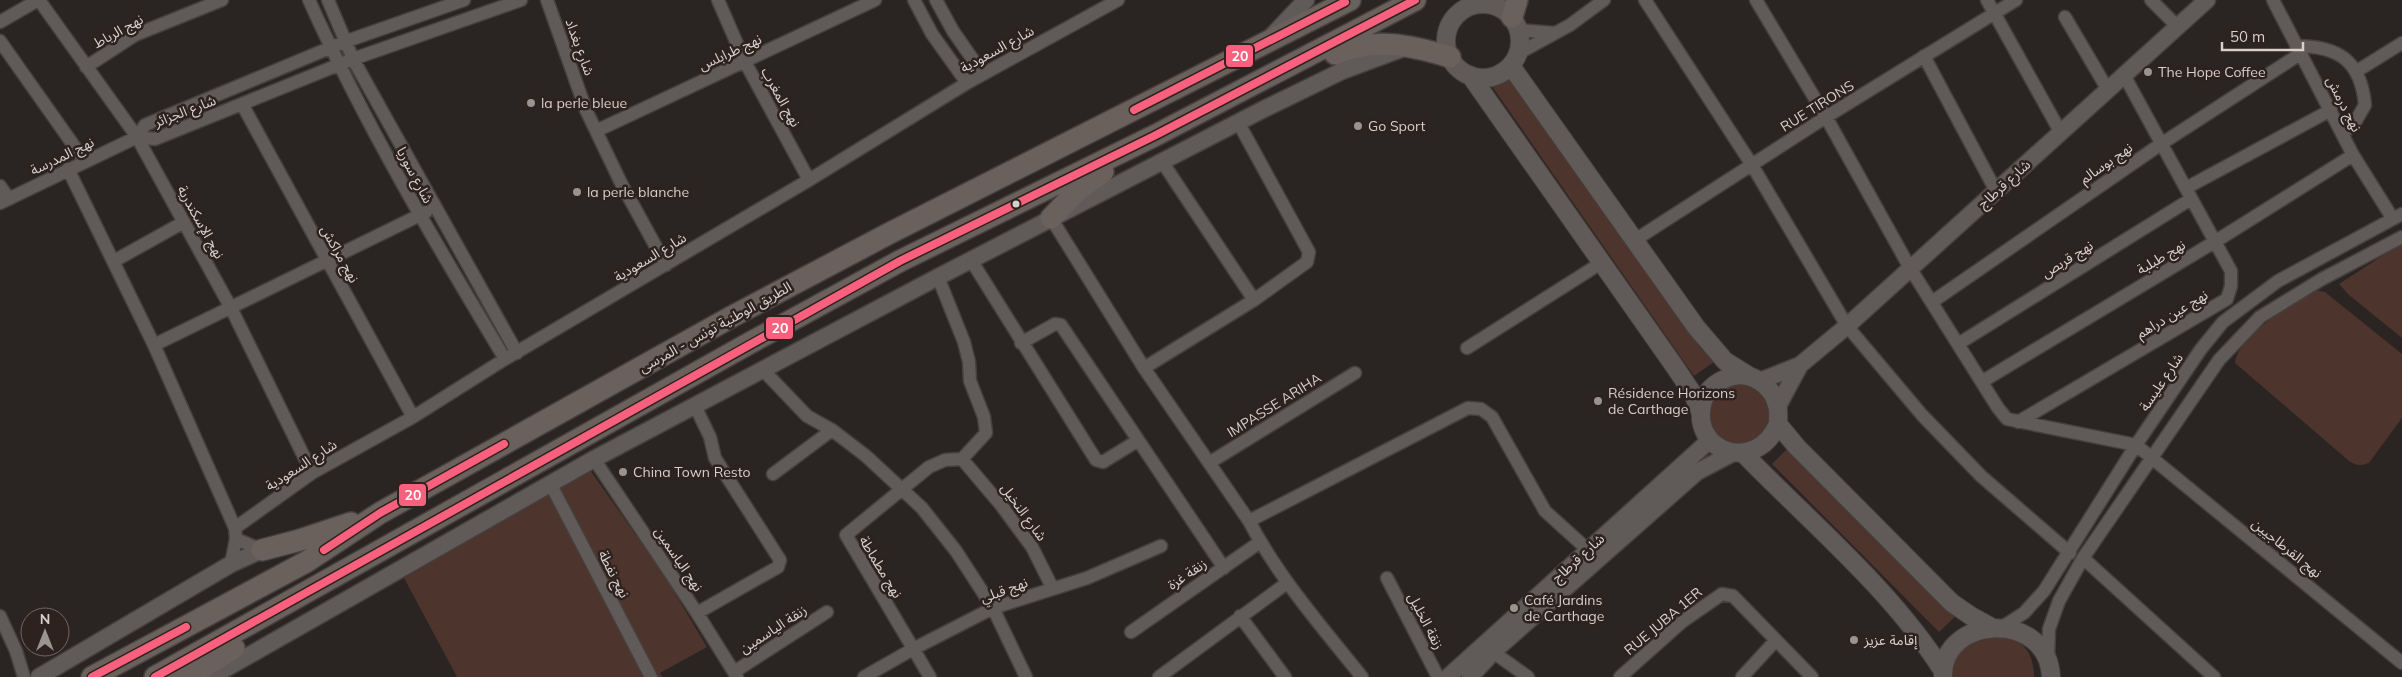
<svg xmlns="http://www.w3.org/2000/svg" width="2402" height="677" viewBox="0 0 2402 677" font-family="Mulish,'Noto Sans Arabic',sans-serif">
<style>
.green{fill:#4d342c}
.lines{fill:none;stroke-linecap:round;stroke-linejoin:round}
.minor-casing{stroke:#45403e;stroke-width:15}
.tertiary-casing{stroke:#45403e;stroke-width:19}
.secondary-casing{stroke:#45403e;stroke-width:20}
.trunk-casing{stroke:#45403e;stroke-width:24}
.minor{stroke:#605a59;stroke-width:12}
.tertiary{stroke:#605a59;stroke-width:16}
.secondary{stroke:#605a59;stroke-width:18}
.trunk{stroke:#6a615d;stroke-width:21}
.bus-1-casing{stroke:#2e221e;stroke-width:11}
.bus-1{stroke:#f8607d;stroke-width:8}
.poi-dot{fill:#9a9390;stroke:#2e221e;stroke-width:2}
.bus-dot{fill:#d7cfcc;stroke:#2e221e;stroke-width:2}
.labels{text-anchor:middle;stroke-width:5;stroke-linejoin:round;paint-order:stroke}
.street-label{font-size:14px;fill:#d7cfcc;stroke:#2e221e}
.poi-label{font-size:14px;fill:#d7cfcc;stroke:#2e221e;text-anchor:start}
.line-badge{stroke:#2e221e;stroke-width:2}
.badge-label{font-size:14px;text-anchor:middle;font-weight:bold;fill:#fff}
</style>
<rect width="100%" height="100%" fill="#2a2422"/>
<path class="green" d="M1508,69L1714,362L1694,376L1489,82Z
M2402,243V338L2349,295L2339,284Z
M2315,290L2325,292L2402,354V418L2369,463C2360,466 2357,466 2349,461L2235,363C2237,336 2293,303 2315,290Z
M1741,383C1759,388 1782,410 1766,430C1762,436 1753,441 1748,445L1723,443L1707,424L1710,400L1729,384Z
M1789,447L1957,615L1939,632L1772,464Z
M590,470L664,575L707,647L660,673L662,677H457L404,578Z
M1985,634C2013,637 2034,642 2034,677H1952C1951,654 1967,645 1985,634Z"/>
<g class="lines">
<defs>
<path id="minor" d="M39,0L137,137L231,308L312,473
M309,0C365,125 435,242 505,359
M328,0L353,59L517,353
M547,0L586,110L621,183L666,265
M718,0L745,62L809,180
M914,0L932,34L967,83
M936,0L953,31L983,74
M1645,0L1752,165L1847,326L1922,415L1981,476L2070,553
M1756,0L1826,117L1910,268L1998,408L2007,419L2136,445L2402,663
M1987,0L2061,133
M2151,0L2177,26
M2273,0L2353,155L2393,219
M2065,17L2108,90
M0,22L38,0
M1519,30L1555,33
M0,41L84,160
M2296,46C2339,46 2361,61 2365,105L2354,124L2342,134
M1519,53L1570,25L1604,0
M1924,56L1996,191
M86,67L135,35L222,0
M2357,71L2402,43
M242,104L413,417
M596,131L875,0
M137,137L155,139L353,59L521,0
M1161,160L1254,300
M68,169L154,345L235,528L236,539L231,564
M0,186L9,199
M2186,188L2331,110
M0,203L137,137L145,125L344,42L464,0
M1051,218L1144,368L1249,521C1279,578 1322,627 1362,677
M1635,240L1826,117L2016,0
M971,260L1096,460L1103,462L1137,441
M114,261L184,222
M1932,302L2161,144L2300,54
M1021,343L1055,324L1061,325L1224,568
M1958,344L2191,199
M154,345L426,212
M1467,348L1601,263
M1144,368L1254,300L1307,262L1309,252L1238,122
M763,370L807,416L832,430L866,456L922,508L956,551L993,608L1026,677
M1983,381L2216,241L2353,155
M695,406L710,437L715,458L780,560L778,567L697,613
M2018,422L2227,299L2231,286V271L2124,75
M594,459L697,613L737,677
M962,459L1001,505L1032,547L1053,589
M1209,463L1355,373
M773,474L832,430
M551,485L651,677
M1249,521L1468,408L1481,409L1492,417L1545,511L1587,549
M235,528L312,473L413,417L505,359L809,180L967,83L1118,0
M236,539L262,550
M2083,558L2214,677
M1387,578L1438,677
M0,616L16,651L24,677
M1240,616L1285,677
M2002,627L2024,613L2044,591L2136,445L2201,349L2223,322L2278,281L2402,214
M1131,632L1260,542
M1493,652L1528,677
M2048,661L2049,629L2059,601L2083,558L2219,360L2260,317L2322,279L2402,237
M734,672L827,612
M864,677L913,649L993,608L1087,578L1161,546
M930,677L846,535L929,467L945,460L962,459L986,433L984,417L970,381L969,362L964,342L938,277
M1159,677L1287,583
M1620,677L1683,621L1722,594L1733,596L1812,677
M1742,677L1776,640"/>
<path id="tertiary" d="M1270,38L1306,0
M1760,381L1800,365L1847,326L2207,0
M1778,406L1800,365
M39,677L231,564L262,550
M211,677L594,459L938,277L1264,109L1342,71L1404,48
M1448,677L1710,440
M1470,677L1493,652L1697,472L1733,453"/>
<path id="secondary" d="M1446 41a37 37 0 1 1 74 0a37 37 0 1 1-74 0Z
M1511,66L1696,327L1725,361L1749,376
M1470,75L1675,367L1693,394L1700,411
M1778,424C1756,475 1688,452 1703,401C1707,389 1718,381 1730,377C1750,370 1772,385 1777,405C1779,410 1778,418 1778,424L1797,447L1952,603L1971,616L1991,627
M1743,453C1811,523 1890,588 1943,671
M1943,677C1941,615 2048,609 2051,677"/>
<path id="trunk" d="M1512,17L1517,0
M1335,54C1375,37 1410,45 1450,57
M1051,218L1077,191L1103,172
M262,550L300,540L351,523
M92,677L306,562L380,513L733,316L888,234L1350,0
M155,677L748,344L900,261L1154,136L1415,0
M187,677L234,648"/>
</defs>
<use href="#minor" class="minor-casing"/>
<use href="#tertiary" class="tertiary-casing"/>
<use href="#secondary" class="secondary-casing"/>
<use href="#trunk" class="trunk-casing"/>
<use href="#minor" class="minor"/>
<use href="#tertiary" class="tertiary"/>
<use href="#secondary" class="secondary"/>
<use href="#trunk" class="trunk"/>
<defs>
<path id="bus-1" d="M1134,110L1345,2
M324,550L380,513L504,444
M92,677L186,627
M155,677L900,261L1154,136L1415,0"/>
</defs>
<use href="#bus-1" class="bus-1-casing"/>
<use href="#bus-1" class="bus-1"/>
</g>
<g class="poi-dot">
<circle cx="2148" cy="72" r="5"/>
<circle cx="531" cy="103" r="5"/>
<circle cx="1358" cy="126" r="5"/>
<circle cx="577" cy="192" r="5"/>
<circle cx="1598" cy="401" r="5"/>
<circle cx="623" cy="472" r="5"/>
<circle cx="1514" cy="608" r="5"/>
<circle cx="1854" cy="640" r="5"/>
</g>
<circle class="bus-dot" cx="1016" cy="204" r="4.5"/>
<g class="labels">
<g class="street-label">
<text transform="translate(118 31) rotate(-29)" y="5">نهج الرباط</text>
<text transform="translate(580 47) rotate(70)" y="5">شارع بغداد</text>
<text transform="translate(997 49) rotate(-29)" y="5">شارع السعودية</text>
<text transform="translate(730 52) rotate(-25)" y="5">نهج طرابلس</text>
<text transform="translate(781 97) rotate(61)" y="5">نهج المغرب</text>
<text transform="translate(2344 104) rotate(63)" y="5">نهج درمش</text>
<text transform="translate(1817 106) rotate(-32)" y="5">RUE TIRONS</text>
<text transform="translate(185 111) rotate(-21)" y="5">شارع الجزائر</text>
<text transform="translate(62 156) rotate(-26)" y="5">نهج المدرسة</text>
<text transform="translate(2106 163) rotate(-35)" y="5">نهج بوسالم</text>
<text transform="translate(415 175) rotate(62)" y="5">شارع سوريا</text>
<text transform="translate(2004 184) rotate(-42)" y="5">شارع قرطاج</text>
<text transform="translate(201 222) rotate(61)" y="5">نهج الإسكندرية</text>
<text transform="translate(340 254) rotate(61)" y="5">نهج مراكش</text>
<text transform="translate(650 257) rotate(-31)" y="5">شارع السعودية</text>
<text transform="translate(2161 257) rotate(-31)" y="5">نهج طبلبة</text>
<text transform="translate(2067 259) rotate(-32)" y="5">نهج قربص</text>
<text transform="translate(2172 314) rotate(-31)" y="5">نهج عين دراهم</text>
<text transform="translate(715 327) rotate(-29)" y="5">الطريق الوطنية تونس - المرسى</text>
<text transform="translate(2161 382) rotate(-56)" y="5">شارع عليسة</text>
<text transform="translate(1274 405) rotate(-32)" y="5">IMPASSE ARIHA</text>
<text transform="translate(301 465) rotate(-33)" y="5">شارع السعودية</text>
<text transform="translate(1024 512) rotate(54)" y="5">شارع النخيل</text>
<text transform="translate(2287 548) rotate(39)" y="5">نهج القرطاجيين</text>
<text transform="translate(1578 558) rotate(-42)" y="5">شارع قرطاج</text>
<text transform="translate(679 559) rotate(56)" y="5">نهج الياسمين</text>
<text transform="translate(881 567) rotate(59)" y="5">نهج مطماطة</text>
<text transform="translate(614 574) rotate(63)" y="5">نهج نفطة</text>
<text transform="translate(1187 574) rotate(-34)" y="5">زنقة غزة</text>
<text transform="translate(1004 590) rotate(-20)" y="5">نهج قبلي</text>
<text transform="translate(1426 621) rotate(63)" y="5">زنقة الخليل</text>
<text transform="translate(1663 621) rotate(-40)" y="5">RUE JUBA 1ER</text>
<text transform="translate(773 629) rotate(-33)" y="5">زنقة الياسمين</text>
</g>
<g class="poi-label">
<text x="2158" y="77">The Hope Coffee</text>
<text x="541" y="108">la perle bleue</text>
<text x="1368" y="131">Go Sport</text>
<text x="587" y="197">la perle blanche</text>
<text x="1608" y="398">Résidence Horizons<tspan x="1608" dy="16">de Carthage</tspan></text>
<text x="633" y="477">China Town Resto</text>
<text x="1524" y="605">Café Jardins<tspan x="1524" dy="16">de Carthage</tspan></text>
<text x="1864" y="645">إقامة عزيز</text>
</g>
</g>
<g class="line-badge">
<rect x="1225" y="44" width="29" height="24" rx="5" fill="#f8607d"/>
<rect x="765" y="316" width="29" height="24" rx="5" fill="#f8607d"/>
<rect x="398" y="483" width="29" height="24" rx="5" fill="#f8607d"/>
</g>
<g class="badge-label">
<text x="1240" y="61">20</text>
<text x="780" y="333">20</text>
<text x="413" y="500">20</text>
</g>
<g transform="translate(45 632)"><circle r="24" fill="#2e221e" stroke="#726764"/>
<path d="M0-4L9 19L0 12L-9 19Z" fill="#9a9390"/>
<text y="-8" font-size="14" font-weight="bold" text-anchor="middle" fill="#d7cfcc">N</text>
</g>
<path d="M2222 42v8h81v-8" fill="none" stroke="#d7cfcc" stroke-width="2.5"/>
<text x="2230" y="42" font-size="15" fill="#d7cfcc" stroke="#2e221e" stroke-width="4" paint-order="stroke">50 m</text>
</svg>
